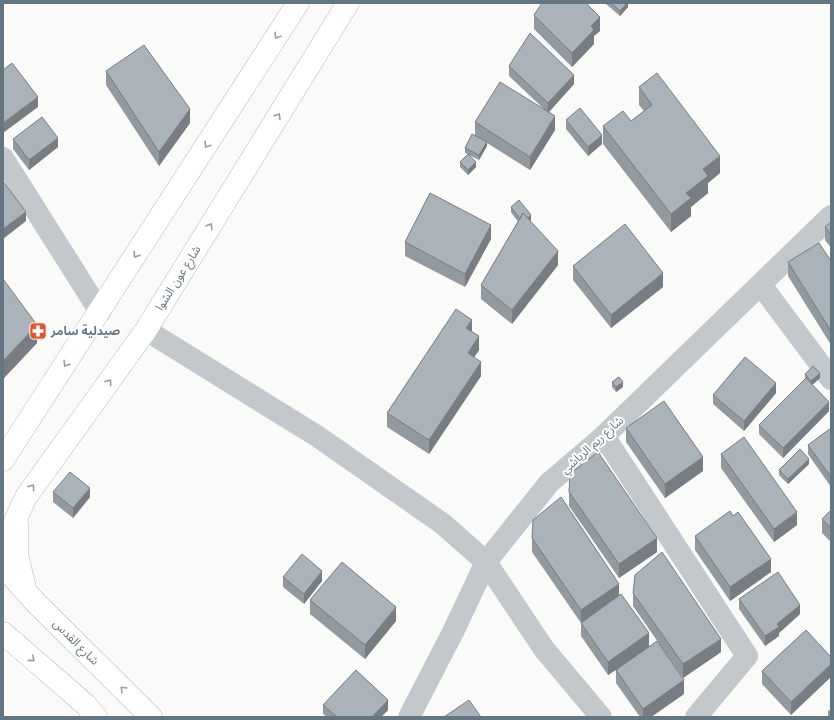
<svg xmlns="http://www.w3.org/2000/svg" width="834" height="720" viewBox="0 0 834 720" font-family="'Golos Text','Noto Sans Arabic',sans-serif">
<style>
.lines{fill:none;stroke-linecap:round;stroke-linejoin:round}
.major-casing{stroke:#b5babe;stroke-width:23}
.minor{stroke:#c3c8cc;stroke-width:22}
.major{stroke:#fff;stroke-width:22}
.wall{fill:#929a9f}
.shaded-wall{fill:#777d82}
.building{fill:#aab3b9;stroke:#777d82}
.oneway{stroke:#939fa8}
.labels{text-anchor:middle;stroke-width:4;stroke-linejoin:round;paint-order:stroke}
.street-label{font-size:12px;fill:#657683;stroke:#fff}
.poi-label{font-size:12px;font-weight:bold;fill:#657683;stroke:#fff;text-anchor:start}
</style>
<rect width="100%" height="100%" fill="#fafaf8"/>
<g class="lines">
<defs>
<path id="major" d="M3,460L298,3
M17,524V555L25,588
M3,547L26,497L146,330L348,3
M3,566L35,602L151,717
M3,633L86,705L96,717"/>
</defs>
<use href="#major" class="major-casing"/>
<path class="minor" d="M3,158L100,312
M761,285L831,379
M146,330L317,436L443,524L486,562L544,649L601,717
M604,436L747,656L696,717
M409,717L453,632L486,562L549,483L604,436L831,216"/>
<use href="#major" class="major"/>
</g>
<path class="wall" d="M606,3H628V7L620,16L606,4Z
M534,15L600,31L594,36V44L572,67L534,29Z
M509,66L574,84L549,112L555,130L530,170L487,143V146L479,160L469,155L476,167L468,175L460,167V162L468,154L465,153V148L475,135V122L544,109L509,76Z
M106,71L190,123L159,166L106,85Z
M639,87L720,173L708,183V193L691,207V216L671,232L603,144V126L631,121L644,111L639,105Z
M566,120L602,144L588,156L566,129Z
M13,139L58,147L29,170L13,149Z
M511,207L531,220L530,221L558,265L512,324L481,299V285L518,222L511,212Z
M831,222V248L825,240V227Z
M491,239L465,287L405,256V242Z
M831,261V345L788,276V262Z
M573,266L663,287L611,328L573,280Z
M3,279L37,343L4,378L3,377Z
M472,332L479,350L474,357L481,376L429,454L387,427V413Z
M805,374L820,378L812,385L829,411L783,458L759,434V425L805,379Z
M612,382L623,387L616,392L612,387Z
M776,393L744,431L713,404V395Z
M626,428L703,471L665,498L626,442Z
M831,428V487L808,454V445Z
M721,454L797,525L774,542L721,468Z
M809,464L788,484L779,475V470Z
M53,492L90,497L73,518L53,502Z
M569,492L657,552L619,578L569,506Z
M831,510V542L822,533V519Z
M695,536L771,572L730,601L695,550Z
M532,538L619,595L649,646L684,694L651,717H640L616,683V670L608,675L581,636V623L532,552Z
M283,577L322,581L304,604L283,587Z
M633,593L721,652L683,678L633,606Z
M739,599L800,614L779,633V636L765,646L739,609Z
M310,600L396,621L365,659L310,614Z
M806,630L791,715L762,684V671Z
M323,705L388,710L381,717H327L323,714Z
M831,709V717H829L828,716V712Z"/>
<path class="shaded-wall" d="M627,3H628V7L620,16V11Z
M600,17V31L594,36V44L572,67V53L591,26Z
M574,75V84L548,113V103Z
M38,97V107L3,133V123Z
M190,109V123L159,166V152Z
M555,116V130L530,170V157Z
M602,135V144L588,156V147Z
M58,138V147L29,170V160Z
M487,142V146L479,160V155Z
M720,156V173L708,183V193L691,207V216L671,232V214L703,169Z
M476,162V167L468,175V170Z
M26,212V221L3,239V229Z
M531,215V220L522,227V222Z
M491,225V239L465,287V274Z
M558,251V265L512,324V310Z
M663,273V287L611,328V315Z
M472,320V333L466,328Z
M37,325V343L4,378V360Z
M479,336V350L468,367V353Z
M481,362V376L429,454V440Z
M820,373V378L811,386V381Z
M623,382V387L616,392V387Z
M776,383V393L744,431V421Z
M3,384H4V397L3,398Z
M829,402V411L783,458V448Z
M703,457V471L665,498V484Z
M809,459V464L788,484V479Z
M90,488V497L73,518V508Z
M797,512V525L774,542V529Z
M657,538V552L619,578V564Z
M771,559V572L730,601V587Z
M322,571V581L304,604V594Z
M619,584V598L581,624V610Z
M800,605V614L779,633V636L765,646V636L777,624Z
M396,607V621L365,659V645Z
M649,633V647L608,675V662Z
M721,639V652L683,678V664Z
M831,664V677L791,715V702Z
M684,680V694L651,717H643V709Z
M388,700V710L381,717H372Z"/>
<path class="building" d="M542,3H586L600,17L591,26L594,30L572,53L534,15Z
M611,3H627L620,11Z
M530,33L574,75L548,103L509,66Z
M144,45L190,109L159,152L106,71Z
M12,63L38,97L3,123V70Z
M657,73L720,156L703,169L708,176L686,193L691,198L671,214L603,126L623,111L631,121L652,105L639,87Z
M500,82L555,116L530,157L475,122Z
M580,108L602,135L588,147L566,120Z
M42,117L58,138L29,160L13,139Z
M472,134L487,142L479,155L465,148Z
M468,154L476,162L468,170L460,162Z
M3,181L26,212L3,229Z
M430,193L491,225L465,274L405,242Z
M519,200L531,215L528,218L523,213L520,219L511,207Z
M523,213L558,251L512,310L481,285Z
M831,222V234L825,227Z
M625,224L663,273L611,315L573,266Z
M819,243L831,261V331L788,262Z
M3,279L37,325L4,360L3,359Z
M456,309L472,320L466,328L479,336L468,353L481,362L429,440L387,413Z
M745,357L776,383L744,421L713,395Z
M813,366L820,373L811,381L805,374Z
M619,377L623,382L616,387L612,382Z
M806,378L829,402L783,448L759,425Z
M664,401L703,457L665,484L626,428Z
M831,428V477L808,445Z
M744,437L797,512L774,529L721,454Z
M800,449L809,459L788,479L779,470Z
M598,452L657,538L619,564L569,492L570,474Z
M70,472L90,488L73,508L53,492Z
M561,497L619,584L581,610L532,538L533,520Z
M831,510V528L822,519Z
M730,511L733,516L738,512L771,559L730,587L695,536Z
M662,552L721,639L683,664L633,593L635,575Z
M302,554L322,571L304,594L283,577Z
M342,562L396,607L365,645L310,600Z
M778,572L800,605L777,624L779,627L765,636L739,599Z
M621,594L649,633L608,662L581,623Z
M806,630L831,657V664L791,702L762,671Z
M657,641L684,680L643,709L616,670Z
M356,670L388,700L372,717H337L323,705Z
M469,700L481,717H444Z
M831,709V714L828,712Z"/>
<defs><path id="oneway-chevron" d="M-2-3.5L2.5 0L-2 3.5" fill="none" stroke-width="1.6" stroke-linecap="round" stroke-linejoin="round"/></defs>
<g class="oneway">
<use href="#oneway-chevron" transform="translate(277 36) rotate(123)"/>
<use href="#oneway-chevron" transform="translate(278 116) rotate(-58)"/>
<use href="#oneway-chevron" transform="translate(207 145) rotate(123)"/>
<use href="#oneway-chevron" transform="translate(210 226) rotate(-58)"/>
<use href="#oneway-chevron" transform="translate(136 255) rotate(123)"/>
<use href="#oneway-chevron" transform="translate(66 364) rotate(123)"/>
<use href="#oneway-chevron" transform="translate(109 382) rotate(-54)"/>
<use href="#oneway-chevron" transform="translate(32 487) rotate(-54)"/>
<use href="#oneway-chevron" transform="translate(32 659) rotate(41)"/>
<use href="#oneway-chevron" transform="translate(123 689) rotate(-135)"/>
</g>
<defs>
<symbol id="pharmacy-square" viewBox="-11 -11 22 22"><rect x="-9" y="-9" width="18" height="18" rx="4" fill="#e4572e" stroke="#fff"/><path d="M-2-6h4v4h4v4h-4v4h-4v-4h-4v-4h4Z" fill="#fff"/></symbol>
</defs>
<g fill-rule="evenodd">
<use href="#pharmacy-square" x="28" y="321" width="20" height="20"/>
</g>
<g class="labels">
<g class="street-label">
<text transform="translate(178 278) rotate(-58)" y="4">شارع عون الشوا</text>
<text transform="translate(592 445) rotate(-42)" y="4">شارع ريم الرياشي</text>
<text transform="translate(76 642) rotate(45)" y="4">شارع القدس</text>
</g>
<g class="poi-label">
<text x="51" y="335">صيدلية سامر</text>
</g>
</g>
<rect width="834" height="720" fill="none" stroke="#657683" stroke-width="8"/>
</svg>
